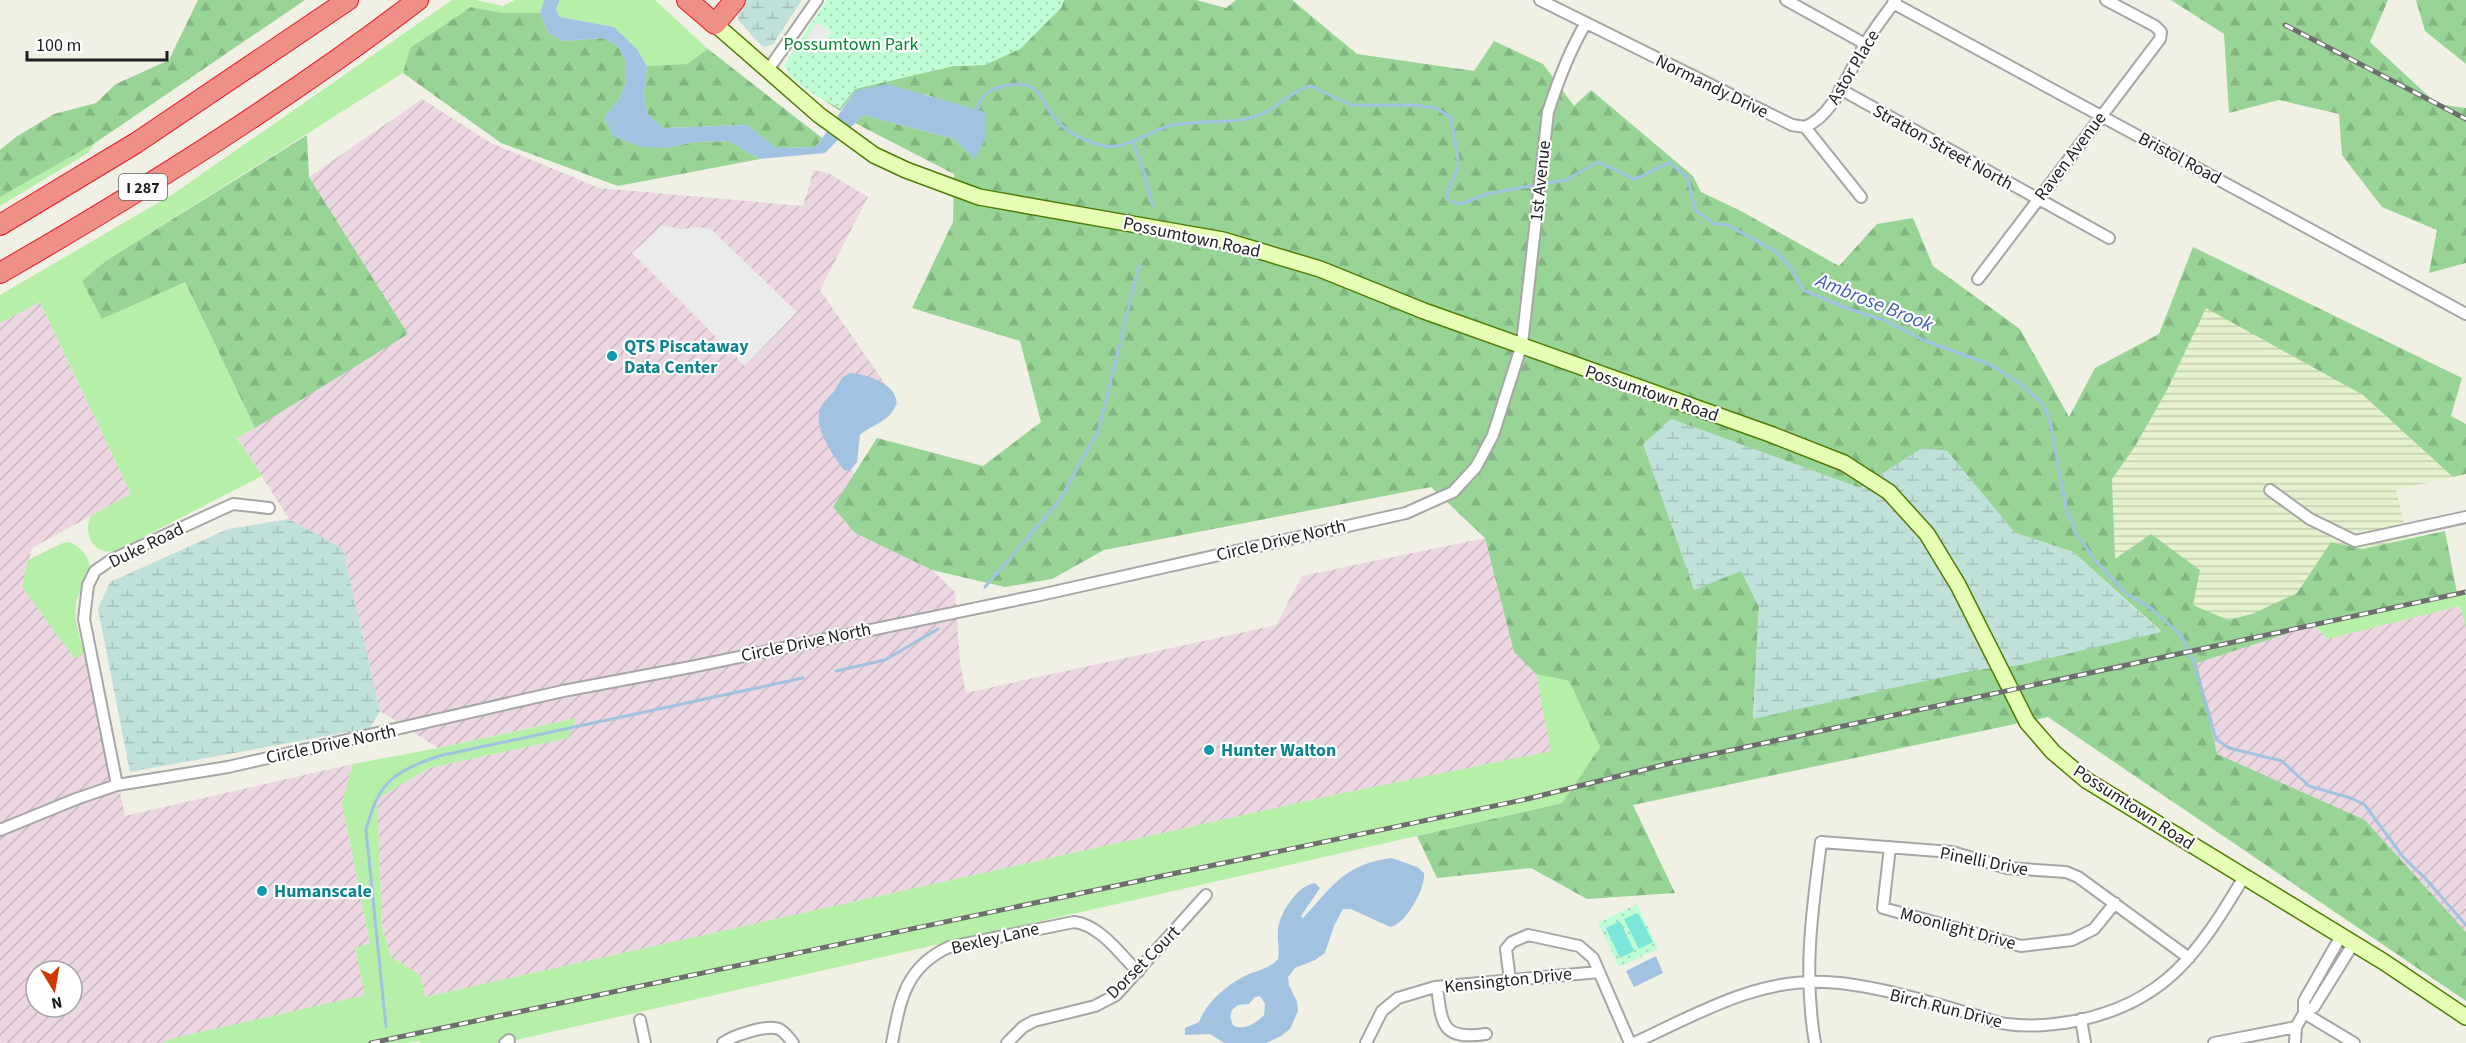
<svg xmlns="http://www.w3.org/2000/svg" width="2466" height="1043" viewBox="0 0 2466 1043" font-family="'Source Sans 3',sans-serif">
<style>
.industrial{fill:url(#industrial-furrows);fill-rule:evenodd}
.farmland{fill:url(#farmland-rules)}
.grass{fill:#b6efa7}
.forest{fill:url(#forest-firs);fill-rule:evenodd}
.wetland{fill:url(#wetland-marsh)}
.park{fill:url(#park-dots)}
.pitch{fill:#7ce6db}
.parking{fill:#ebebeb}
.water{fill:#a2c2e2;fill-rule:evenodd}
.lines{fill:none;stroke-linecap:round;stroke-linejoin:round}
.stream{stroke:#a2c2e2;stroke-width:3}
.street-casing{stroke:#a6a6a6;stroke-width:14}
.secondary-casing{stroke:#4d7d00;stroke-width:18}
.highway-casing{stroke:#ea1725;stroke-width:22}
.street{stroke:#fff;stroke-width:10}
.secondary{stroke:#e7ffb5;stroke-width:15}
.highway{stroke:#ee9086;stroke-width:20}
.rail-casing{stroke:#6d6d6d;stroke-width:5}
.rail{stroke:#fff;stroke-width:3;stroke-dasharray:9;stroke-linecap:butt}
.culture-dot{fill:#0f9aa8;stroke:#fff;stroke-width:2}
.labels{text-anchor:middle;stroke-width:4.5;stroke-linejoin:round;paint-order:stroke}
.shield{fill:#fff;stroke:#626262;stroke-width:1.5}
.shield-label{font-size:16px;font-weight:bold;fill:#1f1f1f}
.park-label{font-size:18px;fill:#028933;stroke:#fff}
.street-label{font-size:18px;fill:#1f1f1f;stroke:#fff}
.culture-label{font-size:18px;font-weight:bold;fill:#0d838f;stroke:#fff;text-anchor:start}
.water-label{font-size:20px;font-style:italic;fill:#435db8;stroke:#fff}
</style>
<defs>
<pattern id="industrial-furrows" width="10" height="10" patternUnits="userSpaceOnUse" patternTransform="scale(1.5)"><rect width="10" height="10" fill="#ebd6e1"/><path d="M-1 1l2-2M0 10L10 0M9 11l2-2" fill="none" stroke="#c9b7c1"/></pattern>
<pattern id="farmland-rules" width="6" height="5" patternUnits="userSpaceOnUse" patternTransform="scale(1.5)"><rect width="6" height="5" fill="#e5f1cf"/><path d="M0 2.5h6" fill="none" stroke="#c4ceb1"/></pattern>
<pattern id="forest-firs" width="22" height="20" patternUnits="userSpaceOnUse" patternTransform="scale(1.5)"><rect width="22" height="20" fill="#97d496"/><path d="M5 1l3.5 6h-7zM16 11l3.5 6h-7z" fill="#82b681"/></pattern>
<pattern id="wetland-marsh" width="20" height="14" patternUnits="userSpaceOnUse" patternTransform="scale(1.5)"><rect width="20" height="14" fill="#c0e0da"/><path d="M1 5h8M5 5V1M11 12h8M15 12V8" fill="none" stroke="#a5c0bb"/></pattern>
<pattern id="park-dots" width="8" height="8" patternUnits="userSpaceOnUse" patternTransform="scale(1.5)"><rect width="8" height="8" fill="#bffed5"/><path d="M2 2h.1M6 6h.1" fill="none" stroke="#a4d9b6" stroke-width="1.8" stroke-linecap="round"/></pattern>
</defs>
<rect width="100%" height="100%" fill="#f1f0e5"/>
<path class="industrial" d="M422,99L491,143L599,188L803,206L814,170L830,174L868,197L820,290L899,404L837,449L855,475L833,507L855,533L932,570L955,592L960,663L966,693L1276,625L1302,576L1485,538L1514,652L1536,674L1552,751L1329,796L425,997L420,975L391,957L382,927L377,799L429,768L567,738L576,718L438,748L380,711L343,549L289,519L237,437L408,334L309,177Z
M40,302L131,494L32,548L22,587L75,658L84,653L114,762L125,816L353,764L342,803L370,944L355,948L366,995L174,1038L162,1043H0V323ZM36,971H72V1007H36Z
M2461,606L2466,627V932L2365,820L2217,754L2197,663L2314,625L2328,639Z"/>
<path class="farmland" d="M2206,307L2363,395L2453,477L2396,490L2408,540L2362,549L2331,542L2297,593L2252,614L2228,620L2193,605L2115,559L2112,479L2134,448L2166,392Z"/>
<path class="grass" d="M452,0H475L503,6L515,0H544L540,13H502L471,7L410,48L403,73L107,260L102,319L184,281L255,428L237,438L262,476L116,551C94,556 82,534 91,516L131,494L40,302L0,323V295L173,194Z
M560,0H655L708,49L687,64L647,66L637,49L614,27L560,17L556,9Z
M95,143L88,153L0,206V197Z
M69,542C75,544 80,548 84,553C99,571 77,588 76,606C74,622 80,637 84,653L75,659L22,587L28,560L63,543Z
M2466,591V627L2460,606L2328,639L2314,625Z
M1536,674L1569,681L1600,747L1562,803L503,1043H421L419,1041L407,1043H162L174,1038L365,995L355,947L370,944L342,803L353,764L438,748L577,718L568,738L429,768L377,799L382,927L391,957L420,975L425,997L1329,796L1551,751Z"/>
<path class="forest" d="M198,0H305L95,143L0,197V150L16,137L54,114L96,103L116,84L169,60Z
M1064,0H1196L1226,8L1236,0H1292L1357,54L1474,71L1494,41L1543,64L1574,106L1591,90L1693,176L1701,192L1741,211L1839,266L1877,224L1913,218L1933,266L2020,329L2069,417L2095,368L2159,334L2193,247L2462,378L2451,416L2466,424V474L2453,477L2363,395L2206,308L2166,392L2134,448L2112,479L2115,559L2151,534L2200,570L2193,605L2228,620L2252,614L2297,593L2331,542L2362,549L2445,531L2457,593L2314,625L2197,663L2217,754L2365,820L2466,932V1001L2048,717L1633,805L1675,893L1587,899L1531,868L1437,878L1417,836L1562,803L1600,747L1569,681L1536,674L1514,652L1485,538L1431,487L1104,550L1052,579L1005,587L932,570L855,533L833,507L877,438L983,466L1041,422L1020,341L912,308L953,222L954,174L855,123L863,115L954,139L975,158L947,102L924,94L855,91L840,111L800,84L839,108L854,89L953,66L985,65L1061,8ZM1671,419L1860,488L1922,449L1947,451L2015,533L2073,552L2161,631L2019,665L1974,670L1753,718L1759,607Z
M2171,0H2388L2370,42L2437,104L2466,108V263L2429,273L2437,230L2382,207L2342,155L2339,114L2279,100L2229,113L2224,34Z
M2416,0H2466V64L2425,31Z
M471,7L502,13H540L548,33L563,41L603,38L618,46L626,62V81L620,98L604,118L666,148L694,142L728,141L760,159L618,186L501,143L403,73L410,48Z
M708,49L822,138L816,147L776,148L747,125L663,128L647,113L644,95L647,66L687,64Z
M307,135L309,177L408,334L255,428L185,282L102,319L82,281L107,260Z"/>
<path class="wetland" d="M744,0H802L773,44L765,47L761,45L738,20L740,4Z
M1671,419L1860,488L1922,448L1947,451L2015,533L2073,552L2161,632L2019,665L1974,670L1753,719L1759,607L1741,571L1694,590L1643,444Z
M289,519L343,549L380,711L370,728L130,772L98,609L110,582L228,529Z"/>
<path class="park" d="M827,0H1064L1061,8L1020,49L985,65L953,66L855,89L840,108C826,102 786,79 784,65Z
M1637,904L1658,949L1619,967L1598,923Z"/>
<path class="pitch" d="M1638,913L1653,942L1639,949L1624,919Z
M1620,921L1634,951L1620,958L1606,928Z"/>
<path class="parking" d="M817,22L831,32L816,55L802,46Z
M662,225L681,229L698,227L711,229L797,312L745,366L632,253Z"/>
<path class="water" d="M544,0H560L556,9L560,17L614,27L637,49L647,66L644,95L647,113L663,128L747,125L776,148L816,147L855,91L887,84L985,112L986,138L975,159L954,139L863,115L825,153L760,159L728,141L694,142L666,148L642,147L614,137L604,118L620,98L626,81V62L618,46L603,38L563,41L548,33L540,13Z
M850,373C865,373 906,387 894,409C887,422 870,426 860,435L857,462L850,471L844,470C833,456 813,427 820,409C823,401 830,397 835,390C840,382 841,377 850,373Z
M1392,858L1417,867L1424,873C1426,888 1405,925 1390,927L1351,909H1343L1334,926L1325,953L1315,960L1295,968L1288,977L1289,985L1297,1002L1298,1011L1290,1029L1281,1036L1266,1043H1224L1210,1034L1185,1035V1028L1199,1022C1207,1001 1229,983 1249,974C1260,970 1270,968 1278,959C1280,949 1277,940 1278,930C1279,913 1298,885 1315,883L1320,888L1301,916L1303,918C1333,886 1344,864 1392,858ZM1260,996L1265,1004L1264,1015C1256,1023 1243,1032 1233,1025L1230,1017L1232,1010L1238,1005L1249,1004L1255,997Z
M1656,956L1663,973L1634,987L1626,971Z"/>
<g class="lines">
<path class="stream" d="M976,111C980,99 987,90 1000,87C1047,75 1037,105 1062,126C1074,135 1089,143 1104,146C1128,150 1151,129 1173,125C1203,119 1236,126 1264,113C1282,105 1290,91 1311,86L1351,105H1413L1436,108L1451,118L1459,166L1447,192L1448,198L1452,202L1461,204L1487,194L1536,185
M1133,141L1145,175L1153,207
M1542,184L1566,180L1598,162L1634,179C1647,175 1657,166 1670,163L1688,178L1695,210L1714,224L1728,225L1776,252L1791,268L1803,290L1849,309L1887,321L1923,340L1991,365L2021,384L2044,405L2051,426L2066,508L2076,533L2095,560L2127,594L2152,609L2181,635L2194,662L2216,739L2229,748L2282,761L2309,786L2351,798L2365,805L2403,857L2425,878L2466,925
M985,587L1060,500L1099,429L1139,265
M836,671L885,660L938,629
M386,1027L366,830C378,782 393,772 439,756L803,678"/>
<defs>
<path id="street" d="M1540,0L1792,125L1805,127L1861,197
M1786,0L1865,44
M1893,3L2466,314
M768,70L817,0
M1840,89L2109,238
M1805,127C1835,114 1848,73 1864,46C1873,30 1885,15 1896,0
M1978,279L2160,39L2161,32L2155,26L2106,0
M2270,490L2310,519L2355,541L2466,517
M117,785L84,619L88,585L95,571L111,560L233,504L269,508
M0,830L76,799L117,785L228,767L563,691L691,667L1040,595L1406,513L1453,492L1476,467L1493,435L1522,344L1548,112C1558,81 1569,51 1586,23
M1890,847L1883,908L2021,946L2072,940L2094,929L2115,903
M2341,936L2304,1001V1013L2314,1007L2353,944
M1510,980L1506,949L1512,942L1528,935L1579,946L1593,958L1630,1043
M1437,987C1442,1026 1442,1040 1486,1034
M2081,1019L2085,1043
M640,1020L645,1043
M505,1043L509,1040
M723,1043C732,1036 767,1024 779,1029C785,1032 789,1038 793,1043
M892,1043C900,1001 905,967 949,947L1074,922C1100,925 1120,954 1138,972
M1007,1043L1023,1027L1034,1021L1095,1006L1116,995L1206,895
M1366,1043L1382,1011L1398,998L1435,987L1599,972
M1634,1043C1695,1015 1757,978 1826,982C1870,984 1926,1001 1968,1013C1981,1016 1994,1023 2007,1024C2029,1027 2053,1025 2075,1021C2166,1003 2199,952 2244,877
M1815,1043C1803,973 1812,911 1821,842L1952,852L2007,868L2066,872L2078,877L2189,958
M2214,1043L2296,1027
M2295,1043L2296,1027L2304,1013L2354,1043"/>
<path id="secondary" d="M715,24L819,115L874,155L906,170L979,197L1223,240L1320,269L1424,311L1770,434L1844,463L1889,492L1927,534L1958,585L2027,722L2053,752L2086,780L2384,962L2466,1017"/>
<path id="highway" d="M687,0L715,24L735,0
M0,225L136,143L348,0
M0,273C144,190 286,101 418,0"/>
</defs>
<use href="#street" class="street-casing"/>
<use href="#secondary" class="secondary-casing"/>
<use href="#highway" class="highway-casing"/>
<use href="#street" class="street"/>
<use href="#secondary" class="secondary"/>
<use href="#highway" class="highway"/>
<defs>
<path id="rail" d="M2285,25L2466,119
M371,1043L1527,799L1667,764L2466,592"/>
</defs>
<use href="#rail" class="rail-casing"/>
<use href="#rail" class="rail"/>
</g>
<g class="culture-dot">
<circle cx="612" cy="356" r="6"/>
<circle cx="1209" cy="750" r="6"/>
<circle cx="262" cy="891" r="6"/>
</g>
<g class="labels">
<rect class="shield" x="119" y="174" width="48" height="26" rx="4.5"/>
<g class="shield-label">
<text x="143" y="193">I 287</text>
</g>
<g class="park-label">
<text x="851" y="50">Possumtown Park</text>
</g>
<g class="street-label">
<text transform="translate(1853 67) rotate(-59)" y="6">Astor Place</text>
<text transform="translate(1712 86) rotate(26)" y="6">Normandy Drive</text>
<text transform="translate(1943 147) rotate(29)" y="6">Stratton Street North</text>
<text transform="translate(2070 156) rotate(-53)" y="6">Raven Avenue</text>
<text transform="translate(2180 158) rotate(28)" y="6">Bristol Road</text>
<text transform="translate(1540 181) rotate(-84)" y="6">1st Avenue</text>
<text transform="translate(1192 237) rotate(12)" y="6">Possumtown Road</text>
<text transform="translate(1652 393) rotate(19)" y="6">Possumtown Road</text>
<text transform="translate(1281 540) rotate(-13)" y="6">Circle Drive North</text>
<text transform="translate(146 545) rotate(-26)" y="6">Duke Road</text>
<text transform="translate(806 642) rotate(-12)" y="6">Circle Drive North</text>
<text transform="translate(331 744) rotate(-12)" y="6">Circle Drive North</text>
<text transform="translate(2134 807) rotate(33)" y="6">Possumtown Road</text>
<text transform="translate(1984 861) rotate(11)" y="6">Pinelli Drive</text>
<text transform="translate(1958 928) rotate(15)" y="6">Moonlight Drive</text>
<text transform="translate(995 938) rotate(-13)" y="6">Bexley Lane</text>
<text transform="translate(1143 962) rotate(-45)" y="6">Dorset Court</text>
<text transform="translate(1508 980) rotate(-6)" y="6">Kensington Drive</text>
<text transform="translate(1946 1008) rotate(14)" y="6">Birch Run Drive</text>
</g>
<g class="culture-label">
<text x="624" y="352">QTS Piscataway<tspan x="624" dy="21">Data Center</tspan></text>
<text x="1221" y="756">Hunter Walton</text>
<text x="274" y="897">Humanscale</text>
</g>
<g class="water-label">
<text transform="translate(1875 302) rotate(22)" y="7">Ambrose Brook</text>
</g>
</g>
<g transform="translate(54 989) rotate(169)"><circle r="28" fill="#ffffff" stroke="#a5a5a5" stroke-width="1.5"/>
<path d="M0-4.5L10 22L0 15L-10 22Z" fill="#cf3900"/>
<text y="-9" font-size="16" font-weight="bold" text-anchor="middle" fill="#1f1f1f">N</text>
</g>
<path d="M27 51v9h140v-9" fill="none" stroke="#1f1f1f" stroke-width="3"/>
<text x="36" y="51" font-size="18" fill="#1f1f1f" stroke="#ffffff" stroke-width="4.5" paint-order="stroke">100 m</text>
</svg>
